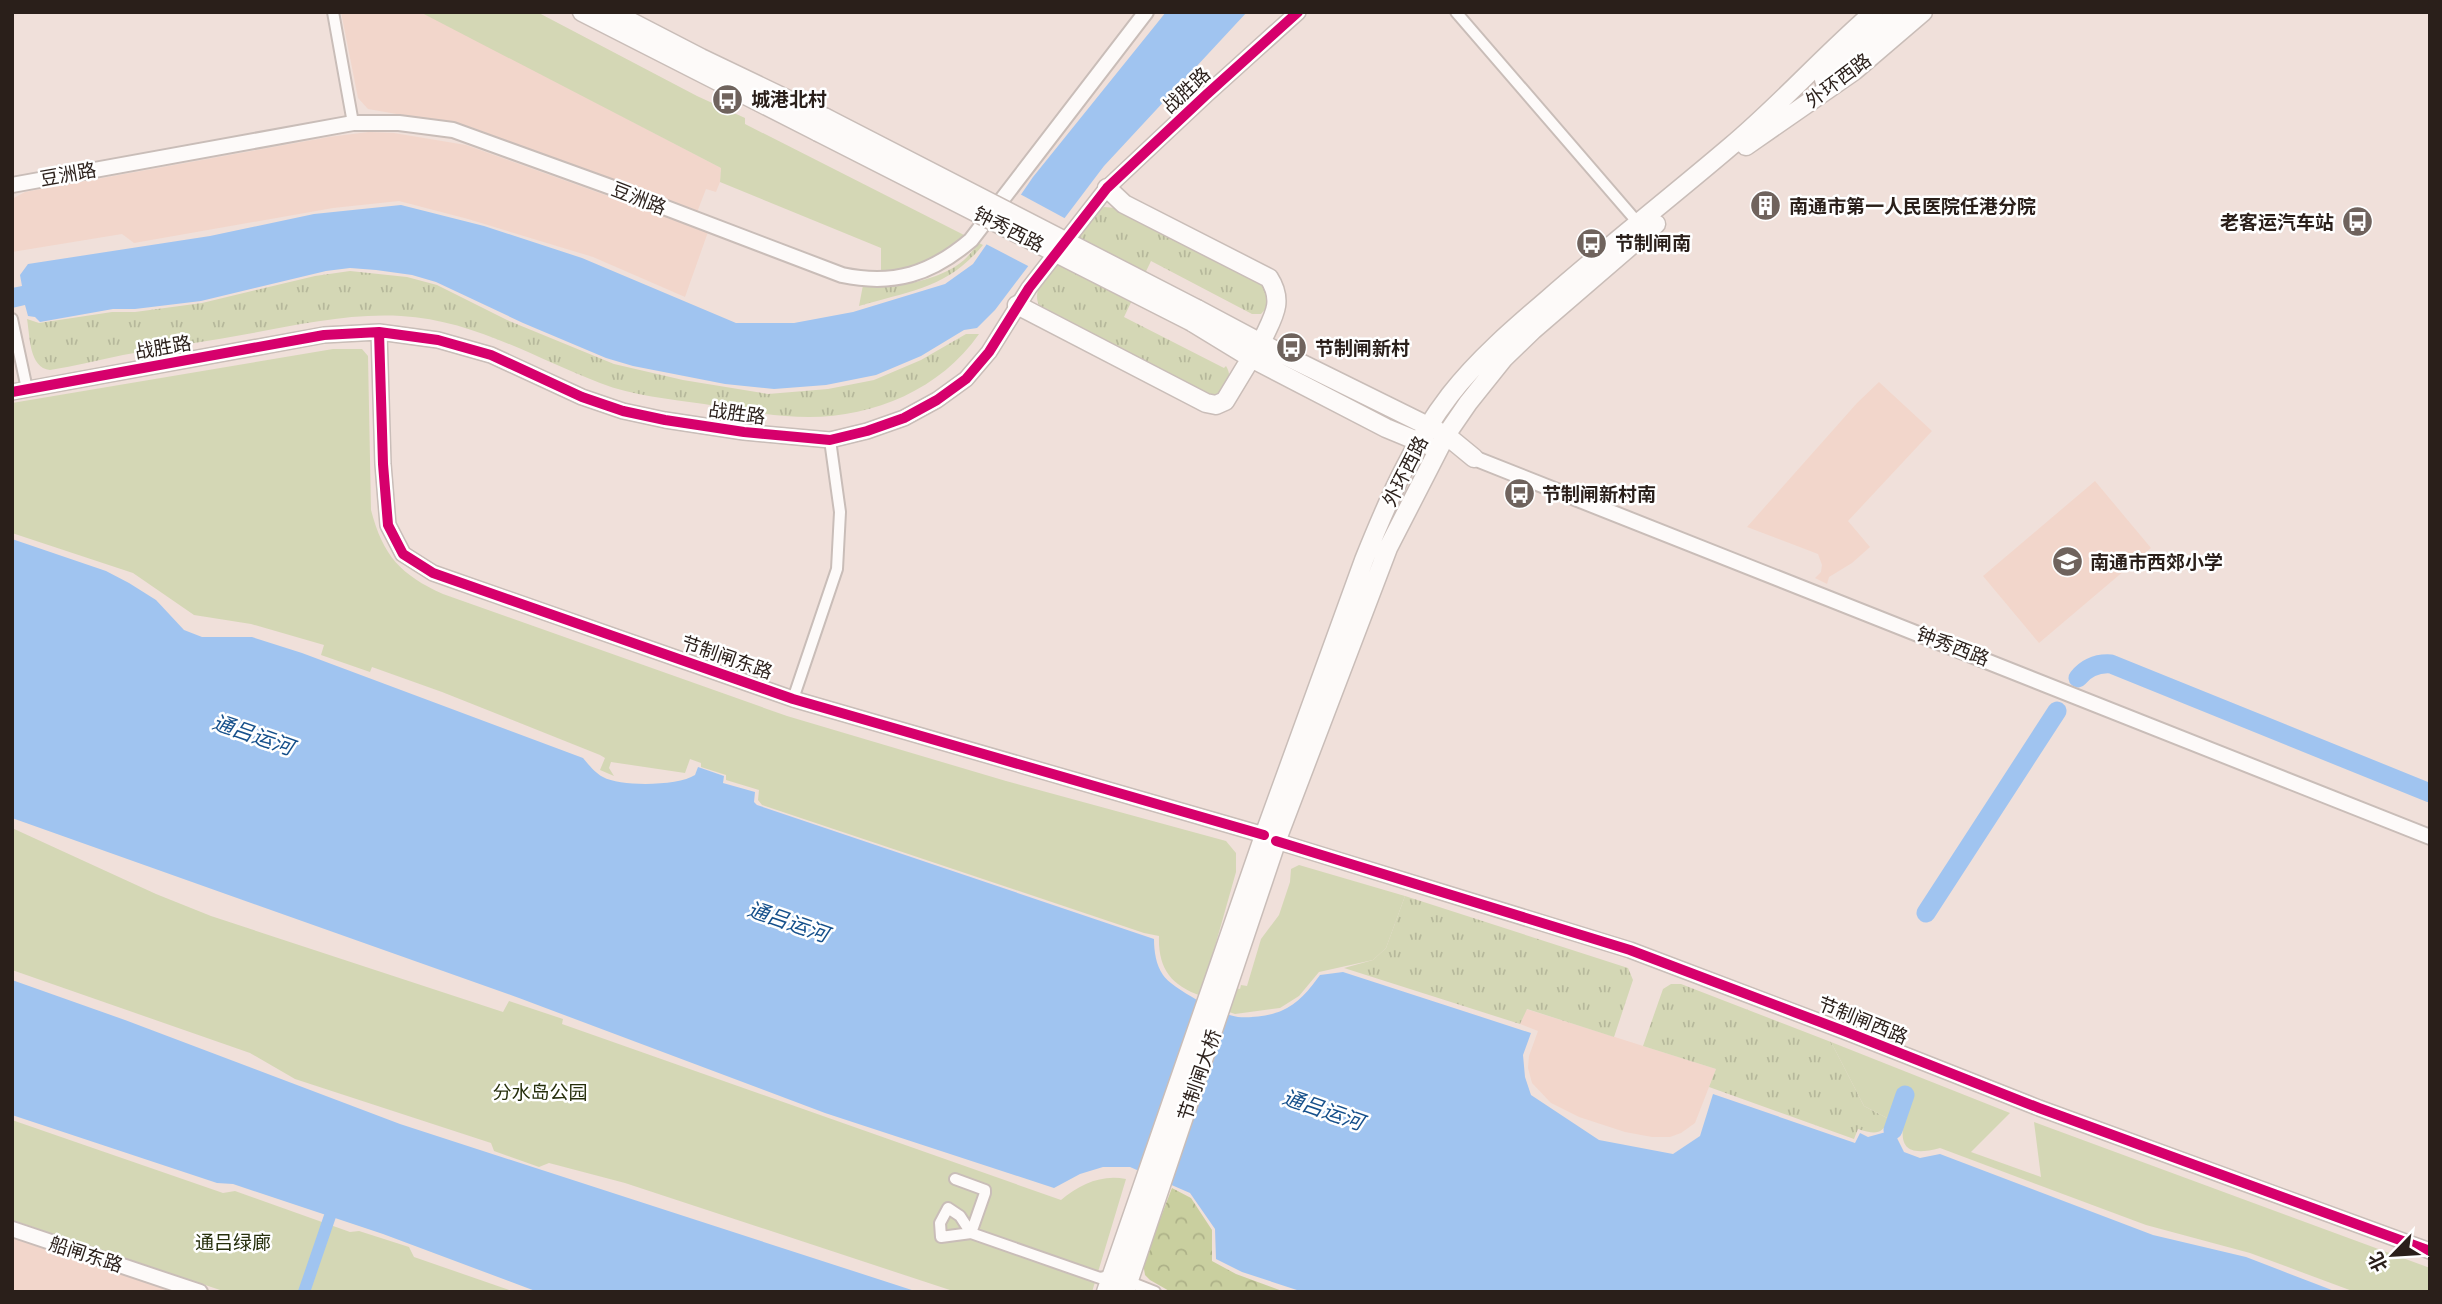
<svg xmlns="http://www.w3.org/2000/svg" width="2442" height="1304" viewBox="0 0 2442 1304" font-family="'Noto Sans','Noto Sans SC',sans-serif">
<style>
.built{fill:#f2d6cb}
.grass{fill:url(#grass-tufts)}
.forest{fill:url(#forest-crowns)}
.park{fill:#d4d7b5}
.water{fill:#a0c4f0}
.pier{fill:#f0e0da}
.lines{fill:none;stroke-linecap:round;stroke-linejoin:round}
.canal{stroke:#a0c4f0;stroke-width:12}
.river{stroke:#a0c4f0;stroke-width:19}
.minor-casing{stroke:#c9bdb8;stroke-width:14}
.tertiary-casing{stroke:#c9bdb8;stroke-width:18}
.primary-casing{stroke:#c9bdb8;stroke-width:21}
.minor{stroke:#fdfaf9;stroke-width:10}
.tertiary{stroke:#fdfaf9;stroke-width:14}
.primary{stroke:#fdfaf9;stroke-width:18}
.primary-bridge-casing{stroke:#c9bdb8;stroke-width:21;stroke-linecap:butt}
.primary-bridge{stroke:#fdfaf9;stroke-width:18}
.cycleway-casing{stroke:#fff;stroke-width:15}
.cycleway{stroke:#d6006c;stroke-width:10}
.labels{text-anchor:middle;stroke-width:5;stroke-linejoin:round;paint-order:stroke}
.street-label{font-size:19px;fill:#2a1f1a;stroke:#fff}
.poi-label{font-size:19px;font-weight:bold;fill:#2a1f1a;stroke:#fff;text-anchor:start}
.park-label{font-size:19px;fill:#262f0c;stroke:#fff}
.water-label{font-size:21px;font-style:italic;fill:#16508b;stroke:#fff}
</style>
<defs>
<pattern id="grass-tufts" width="24" height="20" patternUnits="userSpaceOnUse" patternTransform="scale(1.75)"><rect width="24" height="20" fill="#d4d7b5"/><path d="M3 7l-1-3M5 7V3M7 7l1-3M15 17l-1-3M17 17v-4M19 17l1-3" fill="none" stroke="#b6b89b"/></pattern>
<pattern id="forest-crowns" width="20" height="18" patternUnits="userSpaceOnUse" patternTransform="scale(1.75)"><rect width="20" height="18" fill="#c9cf9f"/><path d="M2 6a3 3 0 1 1 6 0M12 15a3 3 0 1 1 6 0" fill="none" stroke="#adb188"/></pattern>
</defs>
<rect width="100%" height="100%" fill="#f0e0da"/>
<path class="built" d="M341,12H423L721,168L720,182L716,192L706,189L696,215L471,127L368,109L358,98Z
M369,132L394,133L466,145L708,232L685,297L593,257L468,219L399,201L333,208L134,243L122,234L12,252V199L25,192L329,137Z
M1879,382L1932,431L1848,521L1870,547L1852,563L1829,577L1827,584L1815,578L1821,572L1822,565L1818,554L1747,527L1857,403Z
M2095,481L2151,548L2039,643L1983,576Z
M1526,1009L1716,1069L1695,1123L1681,1133L1670,1137H1652L1625,1132L1579,1117L1551,1103L1532,1083L1528,1068L1529,1056L1538,1031L1520,1024Z
M12,1236L179,1292H12Z"/>
<path class="grass" d="M1104,207L1116,208L1267,287L1269,305L1261,314H1252L1151,261L1124,317L1224,368L1226,366C1234,379 1227,393 1212,397L1043,311C1034,300 1037,294 1040,281L1096,212Z
M979,243L983,245C948,288 910,291 859,306L863,285C895,289 939,281 964,260C970,255 974,248 979,243Z
M350,271L407,277L437,285L507,320L614,364L683,380L768,394L828,389L874,380L921,360L966,334H979C941,389 874,417 809,417C774,417 739,410 704,404C670,399 633,396 600,383C534,358 474,320 401,316C353,313 300,324 253,333C210,341 166,347 123,355C98,360 75,366 50,370C29,368 30,336 27,319L39,323L112,312H135L202,303L315,276Z
M1405,896L1628,968L1633,980L1614,1037L1527,1009L1520,1024L1344,968L1373,960L1386,948Z
M1671,984H1681L1831,1042L1864,1106L1889,1119C1882,1136 1874,1134 1858,1129L1854,1139L1709,1087L1716,1069L1643,1046L1663,989Z"/>
<path class="forest" d="M1172,1188L1191,1198L1212,1230V1261L1236,1274L1285,1292H1171L1150,1280L1145,1275L1143,1263Z"/>
<path class="park" d="M420,12H537L697,96L745,118V124L966,236C946,261 913,270 881,272V248L720,182L721,168Z
M333,349H362L368,356L371,510C383,556 401,575 443,594L787,716L1006,781L1226,841L1236,853V872L1201,996C1170,985 1158,968 1159,936L1144,933L762,805L758,800L759,790L726,780V775L701,767V763L690,759L685,773L611,762L609,768L614,776L600,770L605,758L600,755L442,692L372,667L370,672L321,655L324,645L251,624L194,615L133,573L12,533V403Z
M12,828L156,894L211,916L503,1012L509,1001L563,1019L562,1024L1061,1200C1080,1184 1102,1174 1126,1179L1092,1292H956L625,1183L549,1163L539,1167L494,1151L491,1143L295,1079L250,1053L12,970Z
M1299,865L1405,896L1386,948L1373,960L1319,972L1299,996L1280,1008L1235,1014L1229,1012L1235,988L1240,989L1241,985L1247,986L1261,939L1279,915L1290,882L1291,869Z
M1831,1042L2010,1113L1971,1152L2041,1177L2034,1122L2430,1268V1292H2355L2250,1253L2146,1225L1940,1148C1887,1163 1904,1124 1910,1092L1904,1089L1889,1119L1864,1106Z
M12,1120L223,1193L235,1191L350,1232L359,1231L409,1247L414,1257L515,1292H226L12,1220Z"/>
<path class="water" d="M1166,12H1247L1104,166L995,310L977,328L964,330L921,356L876,375L826,385L774,389L725,384L633,366L606,358L523,323L436,282L412,275L376,270L350,268L326,271L201,301L135,309H113L40,322L35,317L28,316L25,305L12,308V288L22,286L20,275L28,264L210,236L314,214L401,205L484,226L582,258L736,323H794L853,312L945,284L973,264L1033,177Z
M12,539L106,571L129,583L156,600L184,630L202,637H252L302,653L583,758C589,765 595,773 603,777C621,787 678,786 695,775L698,767L724,776L723,783L755,792L754,802L757,805L1154,939C1154,951 1156,965 1163,975C1171,988 1222,1015 1238,1017C1250,1018 1269,1016 1281,1011C1298,1004 1309,990 1320,975L1343,972L1531,1033L1523,1055L1525,1077L1531,1095L1599,1140L1673,1154L1700,1136L1713,1094L1855,1143L1860,1133L1868,1137L1893,1130L1904,1152L1920,1158L1940,1154L2153,1235L2246,1257L2337,1292H1303L1242,1272L1216,1259L1215,1229L1190,1193L1130,1167H1103L1080,1174L1054,1188L825,1113L519,998L12,818Z
M12,980L125,1020L400,1124L918,1292H538L383,1234L233,1184L217,1183L12,1115Z"/>
<path class="pier" d="M1018,193L1068,220L1032,268L984,243Z"/>
<g class="lines">
<path class="canal" d="M304,1292L330,1216"/>
<path class="river" d="M2078,678C2087,667 2098,663 2111,664L2430,793
M1926,913L2057,711
M1893,1130L1905,1095"/>
<defs>
<path id="minor" d="M333,12L353,123
M1456,12L1639,224
M12,319L27,389
M793,699L837,569L840,512L830,440
M955,1179L985,1190V1193L971,1233L941,1237L940,1223L948,1208L960,1216L971,1233L1100,1278L1112,1275L1155,1292"/>
<path id="tertiary" d="M12,185L353,123H399L453,130L619,190L842,275C894,286 931,274 971,240L1146,12
M379,332L383,464L388,525L403,554L433,573L793,699L1264,835
M12,392L324,335L379,332L438,340L491,355L582,397L623,411L665,420L744,432L830,440L867,431L904,418L937,400L966,379L989,352L1029,288L1107,188L1206,95L1298,12
M1474,458L2430,837
M1276,841L1630,950L1844,1031L2039,1108L2430,1251
M12,1229L200,1292"/>
<path id="primary" d="M582,12L818,132
M612,12L701,58L826,118
M1824,80L1850,54L1899,12
M1746,146L1854,71L1923,12
M1107,188L1124,204L1269,278C1285,303 1272,318 1261,343
M1017,305L1206,403L1216,405L1225,401L1251,358
M1197,309L1278,352L1438,431
M1192,322L1251,358L1386,428L1427,445
M1474,458L1446,435L1468,403L1504,358L1533,330L1656,224
M1106,1292L1266,830L1364,560C1387,503 1412,444 1450,395C1478,359 1513,329 1548,299C1607,247 1670,198 1731,146C1781,104 1824,55 1874,12
M1125,1292L1279,834L1388,548L1446,435"/>
</defs>
<use href="#minor" class="minor-casing"/>
<use href="#tertiary" class="tertiary-casing"/>
<use href="#primary" class="primary-casing"/>
<use href="#minor" class="minor"/>
<use href="#tertiary" class="tertiary"/>
<use href="#primary" class="primary"/>
<defs>
<path id="primary-bridge" d="M826,118L1197,309
M818,132L1192,322"/>
</defs>
<use href="#primary-bridge" class="primary-bridge-casing"/>
<use href="#primary-bridge" class="primary-bridge"/>
<defs>
<path id="cycleway" d="M379,332L383,464L388,525L403,554L433,573L793,699L1264,835
M12,392L324,335L379,332L438,340L491,355L582,397L623,411L665,420L744,432L830,440L867,431L904,418L937,400L966,379L989,352L1029,288L1107,188L1206,95L1298,12
M1276,841L1630,950L1844,1031L2039,1108L2430,1251"/>
</defs>
<use href="#cycleway" class="cycleway-casing"/>
<use href="#cycleway" class="cycleway"/>
</g>
<defs>
<symbol id="bus-disc" viewBox="-11 -11 22 22"><circle r="9.5" fill="#6f635d" stroke="#fff"/><path d="M-5-6H5V4H4V6H2V4H-2V6H-4V4H-5ZM-3.5-4V0h7V-4ZM-3.5 1.2v1.5H-2V1.2ZM2 1.2v1.5H3.5V1.2Z" fill="#fff"/></symbol>
<symbol id="building-disc" viewBox="-11 -11 22 22"><circle r="9.5" fill="#6f635d" stroke="#fff"/><path d="M-4-6H4V6H1V3H-1V6H-4ZM-2.5-4.3h1.7v1.8h-1.7ZM.8-4.3h1.7v1.8H.8ZM-2.5-1h1.7V.8h-1.7ZM.8-1h1.7V.8H.8Z" fill="#fff"/></symbol>
<symbol id="school-disc" viewBox="-11 -11 22 22"><circle r="9.5" fill="#6f635d" stroke="#fff"/><path d="M0-5L7-2L0 1L-7-2ZM-4 1L0 2.5L4 1V4Q0 6-4 4Z" fill="#fff"/></symbol>
</defs>
<g fill-rule="evenodd">
<use href="#bus-disc" x="710" y="82" width="35" height="35"/>
<use href="#building-disc" x="1748" y="188" width="35" height="35"/>
<use href="#bus-disc" x="2340" y="204" width="35" height="35"/>
<use href="#bus-disc" x="1574" y="226" width="35" height="35"/>
<use href="#bus-disc" x="1274" y="330" width="35" height="35"/>
<use href="#bus-disc" x="1502" y="476" width="35" height="35"/>
<use href="#school-disc" x="2050" y="544" width="35" height="35"/>
</g>
<g class="labels">
<g class="street-label">
<text transform="translate(1838 80) rotate(-37)" y="7">外环西路</text>
<text transform="translate(1186 90) rotate(-43)" y="7">战胜路</text>
<text transform="translate(68 174) rotate(-10)" y="7">豆洲路</text>
<text transform="translate(639 198) rotate(21)" y="7">豆洲路</text>
<text transform="translate(1009 229) rotate(27)" y="7">钟秀西路</text>
<text transform="translate(163 347) rotate(-10)" y="7">战胜路</text>
<text transform="translate(737 413) rotate(8)" y="7">战胜路</text>
<text transform="translate(1405 471) rotate(-63)" y="7">外环西路</text>
<text transform="translate(1953 646) rotate(21)" y="7">钟秀西路</text>
<text transform="translate(727 657) rotate(19)" y="7">节制闸东路</text>
<text transform="translate(1863 1020) rotate(22)" y="7">节制闸西路</text>
<text transform="translate(1199 1075) rotate(-71)" y="7">节制闸大桥</text>
<text transform="translate(86 1254) rotate(18)" y="7">船闸东路</text>
</g>
<g class="poi-label">
<text x="751" y="106">城港北村</text>
<text x="1789" y="213">南通市第一人民医院任港分院</text>
<text x="2334" y="229" text-anchor="end">老客运汽车站</text>
<text x="1615" y="250">节制闸南</text>
<text x="1315" y="355">节制闸新村</text>
<text x="1542" y="501">节制闸新村南</text>
<text x="2090" y="569">南通市西郊小学</text>
</g>
<g class="park-label">
<text x="540" y="1099">分水岛公园</text>
<text x="233" y="1249">通吕绿廊</text>
</g>
<g class="water-label">
<text transform="translate(253 735) rotate(19)" y="7">通吕运河</text>
<text transform="translate(788 922) rotate(19)" y="7">通吕运河</text>
<text transform="translate(1323 1110) rotate(19)" y="7">通吕运河</text>
</g>
</g>
<rect width="2442" height="1304" fill="none" stroke="#2a1f1a" stroke-width="28"/>
<g transform="translate(2393 1255) rotate(245)" stroke="#ffffff" stroke-width="5" paint-order="stroke">
<path d="M0-5L12 26L0 18L-12 26Z" fill="#2a1f1a"/>
<text y="-10" font-size="19" font-weight="bold" text-anchor="middle" fill="#2a1f1a">北</text>
</g>
</svg>
